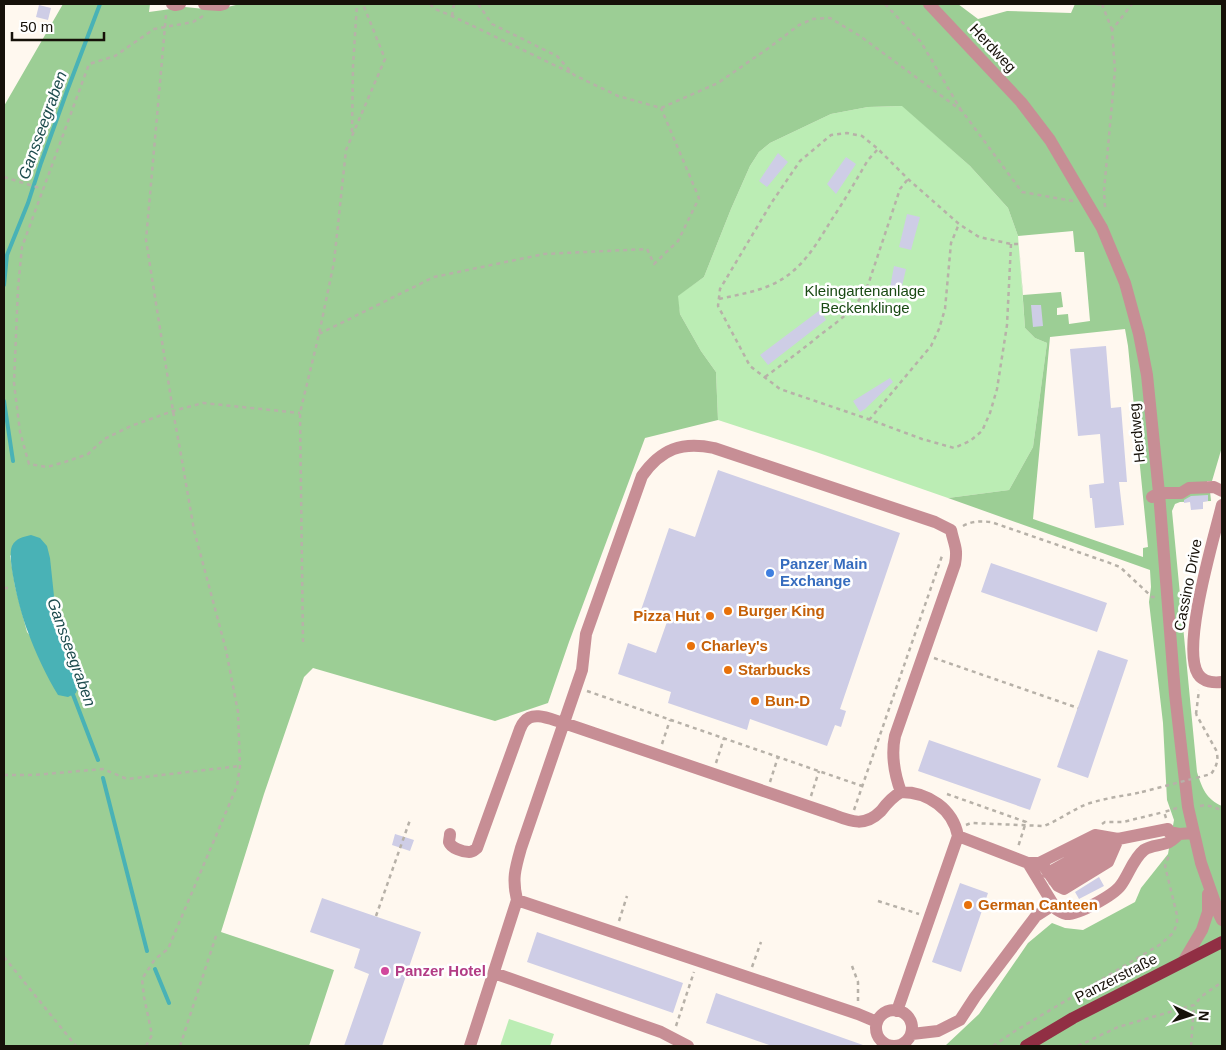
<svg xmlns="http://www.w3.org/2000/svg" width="1226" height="1050" viewBox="0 0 1226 1050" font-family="Helvetica,sans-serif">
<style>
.green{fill:#bbedb4}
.forest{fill:#9cce95;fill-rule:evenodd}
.water{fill:#49b2b6}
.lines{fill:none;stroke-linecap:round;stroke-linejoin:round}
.stream{stroke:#49b2b6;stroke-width:4}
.building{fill:#cecde6}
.path{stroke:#b7b1a8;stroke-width:2.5;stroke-dasharray:4 4;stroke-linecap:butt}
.minor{stroke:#c78e95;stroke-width:12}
.major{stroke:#912f44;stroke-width:12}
.path-bridge{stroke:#b7b1a8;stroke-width:2.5;stroke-dasharray:4 4;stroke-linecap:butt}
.shop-dot{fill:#3f7fe0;stroke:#fff;stroke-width:2}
.food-dot{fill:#e8710a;stroke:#fff;stroke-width:2}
.hotel-dot{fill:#d1479c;stroke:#fff;stroke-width:2}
.labels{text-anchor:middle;stroke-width:5;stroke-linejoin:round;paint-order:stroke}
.street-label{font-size:15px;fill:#161109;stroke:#fff}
.park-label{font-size:15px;fill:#194a13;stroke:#fff}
.shop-label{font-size:15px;font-weight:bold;fill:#366cbe;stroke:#fff;text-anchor:start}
.food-label{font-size:15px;font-weight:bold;fill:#c56008;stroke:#fff;text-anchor:start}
.hotel-label{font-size:15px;font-weight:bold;fill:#b23c85;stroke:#fff;text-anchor:start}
.water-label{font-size:16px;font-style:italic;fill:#1e4c4e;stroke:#fff}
</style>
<rect width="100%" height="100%" fill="#fff8ef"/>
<path class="green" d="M903,106L970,166L1008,208L1018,236L1025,328L1035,338L1047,343L1033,447L1009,490L948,498L816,452L718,420L716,372L701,351L680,314L677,296L704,277L731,209L750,166L759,152L770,143L831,114L868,107Z
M509,1019L554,1034L550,1046H500Z"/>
<path class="forest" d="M63,4H150L149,12L185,7L215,10L240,4H958L978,19L1007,11L1071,13L1075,4H1222V447L1212,481H1207V491H1210L1211,501L1180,502L1175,504L1172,511L1197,772C1202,788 1206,799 1222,806V1046H945L979,1014L1028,943L1052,923L1065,928L1083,930L1135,902L1141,888L1168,854L1174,820L1167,800L1163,723L1149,602L1151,587L1150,570L948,498L1009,490L1033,447L1047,343L1035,338L1025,328L1019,244L1023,295L1061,292L1063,307L1057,308V315L1068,314L1069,324L1090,321L1084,252H1075L1073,231L1018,236L1008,208L970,166L902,106L868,107L831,114L770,143L759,152L750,166L731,209L704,277L678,296L680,314L701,351L716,372L718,420L645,438L569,642L548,703L495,721L313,668L304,677L264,794L221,932L334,970L309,1046H4V106ZM1125,329L1128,346L1148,547L1143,548V557L1033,519L1050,337ZM10,555L54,596L59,622L76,669L78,684L76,693L27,632L15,586Z"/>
<path class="water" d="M31,535L40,538L47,546L50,558L54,596L59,622L76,669L79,685L76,693L68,697L58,695C47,677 35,652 28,632C22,619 6,558 12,546C16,538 23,537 31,535Z"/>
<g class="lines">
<path class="stream" d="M4,285L7,255L28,203L41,163L67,91L100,4
M4,401L13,461
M72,692L98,760
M103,778L147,951
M155,969L169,1003"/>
</g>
<path class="building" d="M39,5L51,8L48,20L36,17Z
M778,153L788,162L767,187L759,181Z
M846,157L856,164L836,194L827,184Z
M907,214L920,217L911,250L899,247Z
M894,266L906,269L900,295L889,293Z
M1031,305H1041L1043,326L1033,327Z
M820,310L826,320L768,365L760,355Z
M1106,346L1111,408L1121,407L1127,482H1119L1124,525L1095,528L1092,498H1090L1089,485L1104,483L1100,434L1078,436L1070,349Z
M890,378L893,382L865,409L860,412L853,401Z
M718,470L900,533L840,709L846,711L841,727L835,725L827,746L750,719L747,730L668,703L671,692L618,674L628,643L656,653L668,619L641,610L669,528L695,537Z
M1208,495V501L1203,502V509L1191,510L1190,502L1184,503V500L1191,496Z
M991,563L1107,603L1097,632L981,592Z
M1098,650L1128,660L1088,778L1057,767Z
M929,740L1041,779L1030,810L918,771Z
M395,834L414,840L410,851L392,845Z
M1099,877L1104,886L1079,899L1075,892Z
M960,883L988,893L961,972L932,962Z
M322,898L421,932L382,1046H344L369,974L354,968L360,949L310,932Z
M537,932L683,983L673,1013L527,962Z
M716,993L863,1045V1046H772L706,1023Z"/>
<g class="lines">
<path class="path" d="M430,4L435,9L452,16L573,74
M478,4L492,24L557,56L574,75L618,96L661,108L718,83L770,47L799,25L813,19L830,18L860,36L962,111L1022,192L1073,201
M885,4L921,42L961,110
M1096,4L1102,5
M1102,4L1112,30
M203,16L193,22L154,29L115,56L89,64L22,247L18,288L14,383L20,432L29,464L47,467L65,462L88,454L104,439L131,426L173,411L203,403L300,413
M452,16L454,4
M352,132L353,66L357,4
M4,177L43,189
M1105,207L1104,191L1115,70L1112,30L1132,4
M1011,244L1007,325L997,389L990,413L982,431L970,441L954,448L922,439L868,419L780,389L750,366L718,306L720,289L772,202L800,161L831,135L847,133L862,136L878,149L908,179L959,224L979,237L1011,244H1019
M719,299C737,295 755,292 771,285C801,272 816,245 832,219C845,200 856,180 868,160L878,149
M319,334L434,277L544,254L647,249L654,264L678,241L699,198L661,108
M765,377C784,363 802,350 820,335C840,320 860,306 869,282L900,189L908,179
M869,420L931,346L939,329L945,309L951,243L959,224
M963,526C972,521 980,521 991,522L1107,562L1120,567L1152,597H1157
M4,588H9
M303,642L300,413L319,334L334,262L346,150L385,59L363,4
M934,658L1078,708
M587,691L862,786
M1196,714L1199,690
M662,744L670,720
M716,763L724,738
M4,775H34L103,769L127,779L240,766
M770,782L778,757
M947,794L1026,822L1018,847
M811,796L819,771
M1200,806L1206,805L1222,810
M854,810L943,553
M1166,818L1164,812L1177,808
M1102,824L1105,822H1123L1164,812
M966,825L971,823L1044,826C1059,820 1072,810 1087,804C1105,798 1124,796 1142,792
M878,901L919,914
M376,916L410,820
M619,921L627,896
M4,957L76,1046
M852,966L858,982V1001
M752,967L761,942
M676,1026L694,972
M146,1046L152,1035L144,997L142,979L155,959L168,949L237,786L240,766L238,712L226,650L194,530L181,455L173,411L146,240L166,15
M180,1046L216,936
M305,1046H308
M993,1046L1015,1031L1161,944L1173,933L1177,924V915L1165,866L1169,855
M1078,1046L1118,1027L1194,1005L1202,996L1222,982
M1191,1046L1194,1005"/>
<path class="minor" d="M172,4L175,5L180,4
M204,4L220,5L224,4
M929,4L1021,102L1050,140L1102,228L1125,283L1139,334L1147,375L1159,493L1175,694L1188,807L1201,863L1219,914L1222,920
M1152,497L1159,493H1181L1189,488L1214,487L1222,491
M1222,505C1214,538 1181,647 1198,674C1203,682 1214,683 1222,682
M450,834C450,837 449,840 449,842C451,848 463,852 469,852C473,852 474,850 477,848L520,729C521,727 522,724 524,722C533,710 552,720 564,723L834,815C852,822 865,827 881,811C887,803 892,797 901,792
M1028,863L1056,909C1059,911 1062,913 1066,914C1078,915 1114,895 1121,885C1129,874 1133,859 1144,850C1151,845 1159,846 1167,843C1171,842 1175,838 1179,834
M1039,863L1043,865L1058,886L1064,889L1108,862L1118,839
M1048,873L1100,844L1114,840
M1054,881L1105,854L1113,845
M517,900L858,1014L877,1022
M1183,962L1202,930L1208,912V894
M494,973L661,1032L688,1046
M876 1028a18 18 0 1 1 36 0a18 18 0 1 1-36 0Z
M897,1011L958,836L1028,863H1039L1095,835L1118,839L1168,829L1169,832L1179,834L1193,833
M912,1034L938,1031L960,1020L975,997L1036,916L1053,905
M470,1046L517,900C512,879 515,869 521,848L582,670L586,634L642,476C661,449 682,441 714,448L935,522L951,530C954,545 958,548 955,564L895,736C891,755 894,773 901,792C928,792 953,809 958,836"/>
<path class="major" d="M1026,1046L1073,1018L1222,942"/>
<path class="path-bridge" d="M1142,792L1211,774C1217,766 1219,759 1216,750L1196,714"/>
</g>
<circle class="shop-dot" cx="770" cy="573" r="5"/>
<g class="food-dot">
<circle cx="728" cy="611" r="5"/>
<circle cx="710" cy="616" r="5"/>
<circle cx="691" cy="646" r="5"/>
<circle cx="728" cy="670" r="5"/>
<circle cx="755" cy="701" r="5"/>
<circle cx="968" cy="905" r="5"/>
</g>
<circle class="hotel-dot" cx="385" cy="971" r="5"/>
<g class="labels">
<g class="street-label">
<text transform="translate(993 48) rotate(47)" y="5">Herdweg</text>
<text transform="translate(1137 433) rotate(-96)" y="5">Herdweg</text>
<text transform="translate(1188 585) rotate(-79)" y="5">Cassino Drive</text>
<text transform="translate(1116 978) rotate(-27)" y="5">Panzerstraße</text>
</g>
<g class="park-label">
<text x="865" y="296">Kleingartenanlage<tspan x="865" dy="17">Beckenklinge</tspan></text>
</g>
<g class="shop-label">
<text x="780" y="569">Panzer Main<tspan x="780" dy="17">Exchange</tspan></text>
</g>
<g class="food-label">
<text x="738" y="616">Burger King</text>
<text x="700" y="621" text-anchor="end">Pizza Hut</text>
<text x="701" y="651">Charley's</text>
<text x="738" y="675">Starbucks</text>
<text x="765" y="706">Bun-D</text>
<text x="978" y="910">German Canteen</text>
</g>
<g class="hotel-label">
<text x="395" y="976">Panzer Hotel</text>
</g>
<g class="water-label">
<text transform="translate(42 125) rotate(-70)" y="6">Gansseegraben</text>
<text transform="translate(72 652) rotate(70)" y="6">Gansseegraben</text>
</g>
</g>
<rect width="1226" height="1050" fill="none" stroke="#161109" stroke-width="10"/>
<g transform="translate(1191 1015) rotate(94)" stroke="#ffffff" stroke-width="4" paint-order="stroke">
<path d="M0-4L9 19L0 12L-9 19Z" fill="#161109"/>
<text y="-8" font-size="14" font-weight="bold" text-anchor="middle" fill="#161109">N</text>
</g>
<path d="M12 32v8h92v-8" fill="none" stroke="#161109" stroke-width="2.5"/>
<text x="20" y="32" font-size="15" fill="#161109" stroke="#ffffff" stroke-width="4" paint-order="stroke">50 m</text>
</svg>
